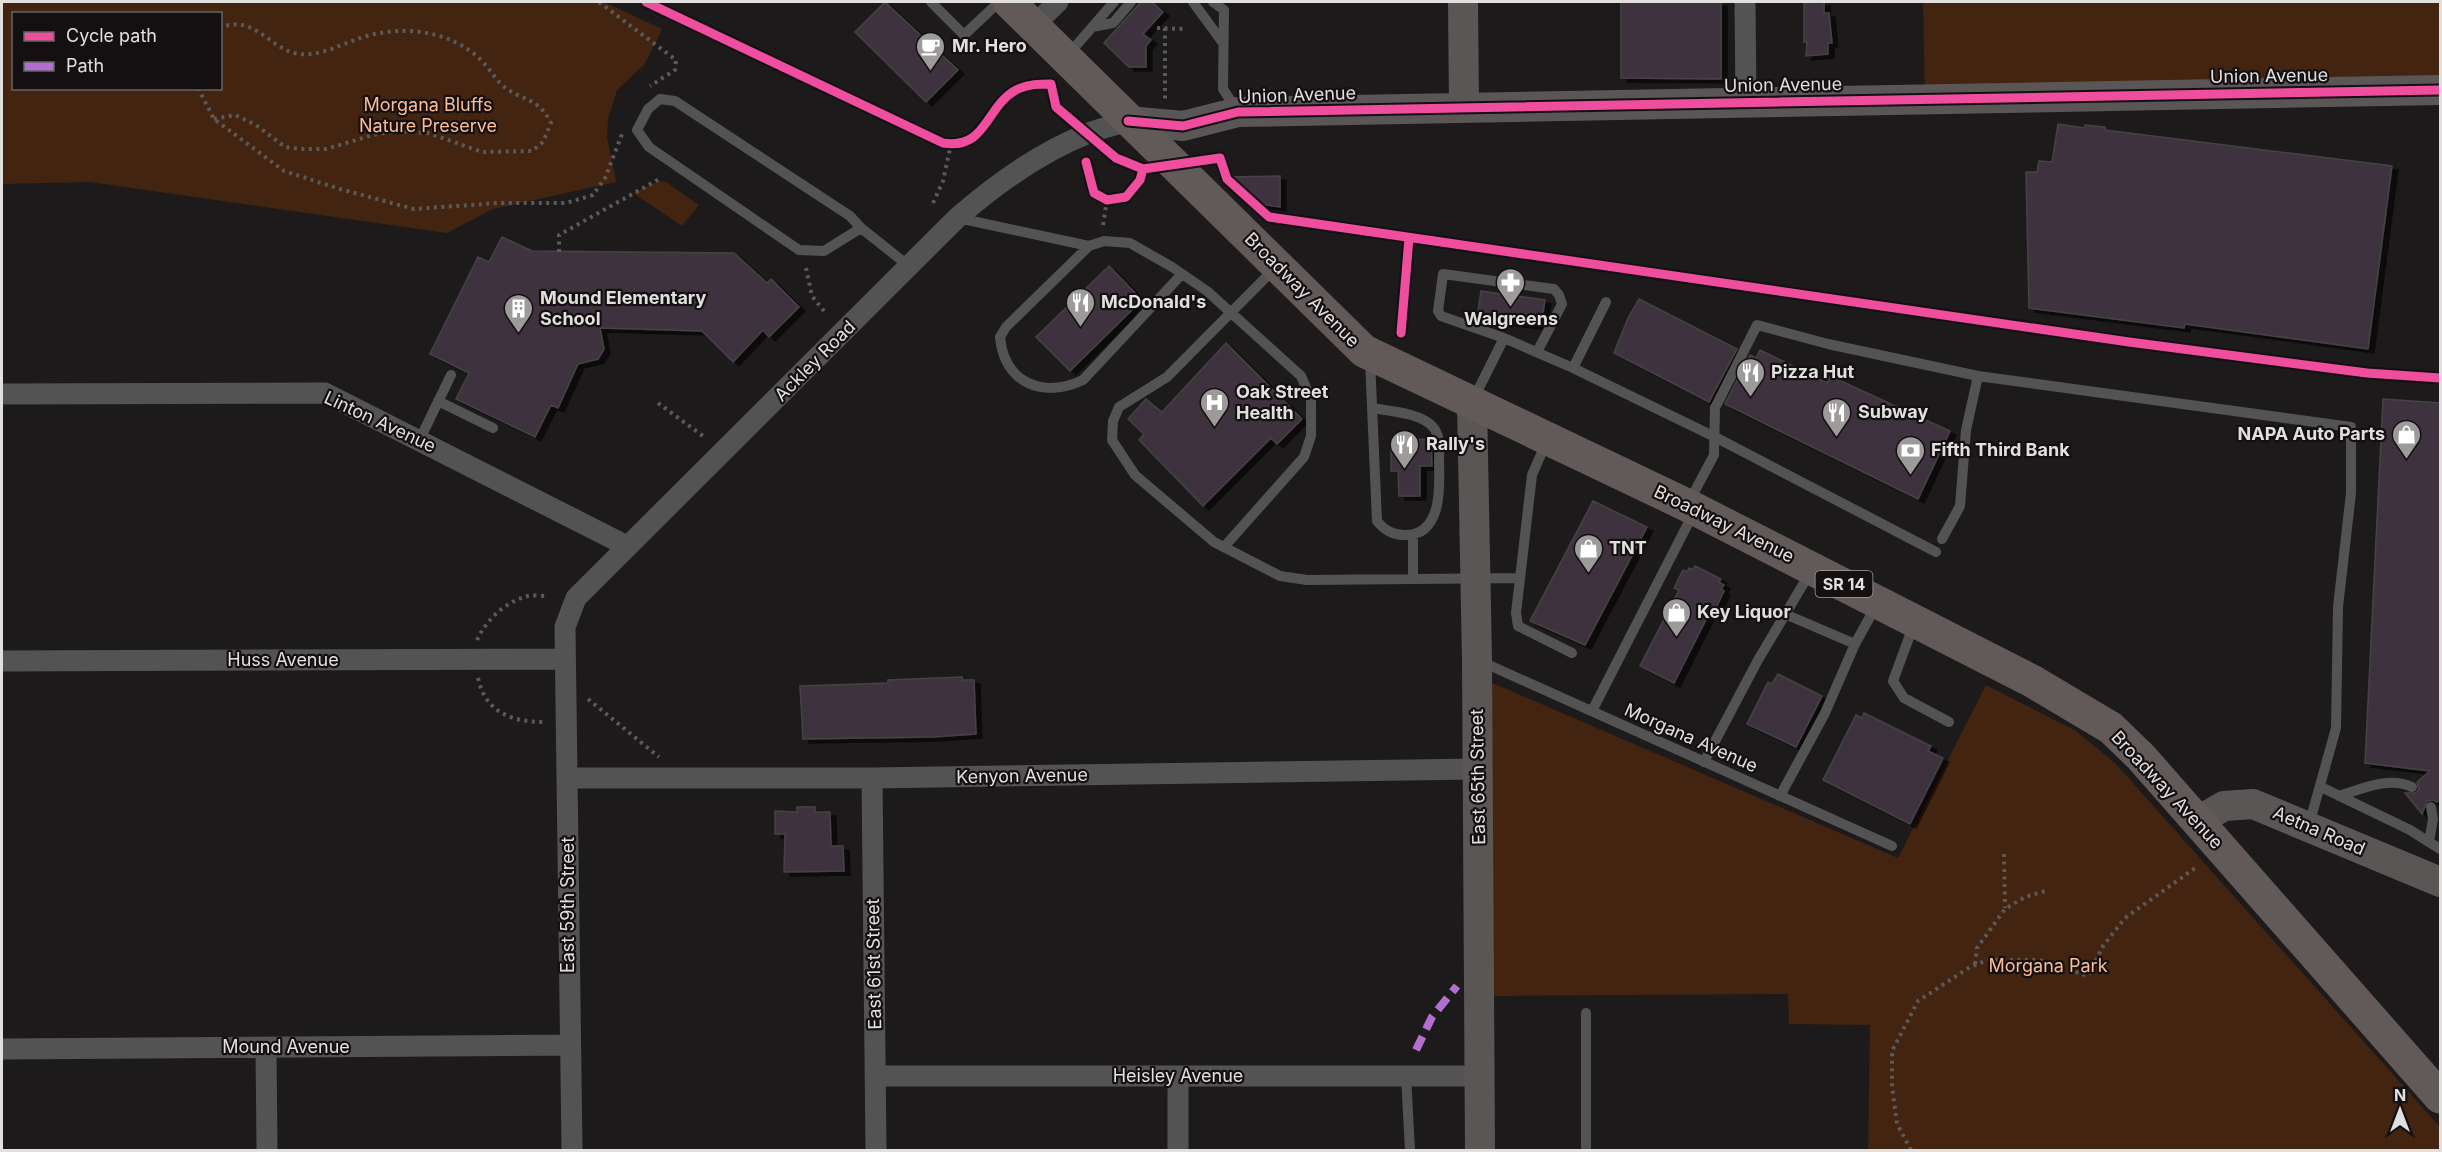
<svg xmlns="http://www.w3.org/2000/svg" width="2442" height="1152" viewBox="0 0 2442 1152" font-family="Inter,sans-serif">
<style>
.green{fill:#432410;fill-rule:evenodd}
.building{fill:#3e333c;stroke:#454344;stroke-width:1.5;filter:url(#shadow)}
.lines{fill:none;stroke-linecap:round;stroke-linejoin:round}
.path{stroke:#5b5a5a;stroke-width:4;stroke-dasharray:3 4.5;stroke-linecap:butt}
.lane{stroke:#545353;stroke-width:10}
.street{stroke:#545353;stroke-width:21}
.secondary{stroke:#5b5656;stroke-width:30}
.primary{stroke:#625959;stroke-width:33}
.quiet{stroke:#b36fd0;stroke-width:8;stroke-dasharray:15 8;stroke-linecap:butt}
.cycleway-casing{stroke:#141012;stroke-width:13}
.cycleway{stroke:#ef4d9e;stroke-width:9}
.labels{text-anchor:middle;stroke-width:4.5;stroke-linejoin:round;paint-order:stroke}
.shield{fill:#141012;stroke:#a4a1a2;stroke-width:1.5}
.shield-label{font-size:16px;font-weight:bold;fill:#e2dfdf}
.poi-label{font-size:18px;font-weight:bold;fill:#e2dfdf;stroke:#141012;text-anchor:start}
.street-label{font-size:18px;fill:#e2dfdf;stroke:#141012}
.park-label{font-size:18px;fill:#fdbc93;stroke:#141012}
</style>
<defs>
<filter id="shadow"><feDropShadow dx="6" dy="4" stdDeviation="0" flood-color="#0009"/></filter>
</defs>
<rect width="100%" height="100%" fill="#1d1a1b"/>
<path class="green" d="M2,2H604L662,29L644,65L617,90L608,119L607,137L616,182L493,209L447,233L90,182L2,184ZM14,14H220V88H14Z
M1923,2H2440V90L1925,99Z
M659,181L666,182L699,205L682,226L633,193Z
M1488,681L1898,858L1986,685L2076,731L2115,763L2440,1127V1150H1868L1870,1025L1789,1024L1788,994L1492,996Z"/>
<path class="building" d="M885,2L958,70L926,102L855,32Z
M1141,2H1152L1163,12L1143,34L1151,40L1146,46V67H1129L1104,43Z
M1621,2H1721V79L1621,78Z
M1804,2H1824V13H1829L1832,43H1828V54L1806,56L1807,42H1804Z
M2058,124L2085,128V125L2105,127V130L2392,166L2368,349L2185,324L2184,328L2029,308L2026,172H2037L2039,161L2052,162Z
M1280,176V207L1254,203L1228,177Z
M502,237L532,251L734,253L767,283L771,279L799,307L769,337L763,330L733,362L702,331L600,328L604,349L598,359L578,364L558,408L551,405L535,437L456,399L469,373L430,354L478,257L489,262Z
M1109,266L1142,300L1070,371L1036,337Z
M1481,291L1545,300L1541,326L1477,317Z
M1639,299L1737,349L1709,402L1614,353L1628,318Z
M1226,343L1302,419L1277,444L1271,438L1203,506L1139,440L1144,434L1128,419L1146,399L1162,412Z
M1760,350L1827,383L1830,376L1950,431L1918,499L1725,404L1750,355L1756,358Z
M2383,399L2440,403V799L2437,802L2433,800L2427,801L2422,814L2405,793H2416L2419,789L2417,782L2430,771L2365,763Z
M1431,439L1432,466H1420V496H1399L1398,471H1391V440Z
M1593,501L1647,527L1585,645L1530,621Z
M1695,566L1721,579L1719,582L1724,585L1721,589L1724,591L1716,608L1713,606L1674,683L1640,666L1679,590L1674,588L1683,570L1687,572L1689,568L1693,570Z
M1778,674L1822,696L1796,747L1747,724L1768,682L1772,684Z
M962,677L963,680H974L976,734L932,737L803,739L800,686L888,683V680Z
M1864,713L1931,746L1928,751L1943,758L1910,824L1823,780L1856,715L1862,718Z
M797,807H815V812H830L831,846H843L844,871L784,872L785,834H775V811L797,812Z"/>
<g class="lines">
<path class="path" d="M599,2L676,60L675,70L650,86
M1157,28L1184,29
M1165,28V102
M198,88L214,119L284,171L340,189L414,209L498,203H566L593,195L605,178L622,134
M214,119L235,115L256,125L285,147L301,149H326L373,135L398,131L428,133L482,152L532,151L543,142L551,123C538,96 520,101 502,85C493,76 487,65 478,57C445,28 396,25 357,39C338,46 320,56 299,54C270,50 254,13 220,28
M1086,162L1094,193C1115,212 1137,191 1143,170
M933,203L943,181L951,144
M1103,225L1107,200
M559,252V235L661,178
M806,268L812,296L824,311
M658,403L703,436
M477,640C486,620 506,601 528,596C534,595 542,596 548,596
M478,678C485,712 512,722 543,722
M588,699L659,757
M2004,854L2005,908
M1975,964L1977,948L2005,909L2025,897L2045,891
M1911,1150L1897,1124L1892,1086V1051L1918,1001L1970,967L1988,960H2039L2088,976L2103,946L2125,918L2198,866"/>
<path class="lane" d="M931,2L964,35L999,2
M1193,2L1223,43
M1213,2L1224,10L1223,89L1236,109
M1092,27L1113,23L1131,2
M1067,56L1114,2
M958,218L1089,246L1104,241L1130,243L1172,267L1207,291L1301,376L1311,399V436L1304,457L1224,547
M861,228L824,251L799,250L649,147L637,130L648,109L660,99L675,101L850,216L861,228L910,267
M1089,246L1006,327L1000,337C1004,383 1043,399 1083,380L1182,274
M1275,268L1167,377L1119,407L1113,421L1112,440L1135,475L1214,542L1280,576L1307,580L1519,578
M1606,302L1573,368L1715,437L1936,552
M1537,352L1562,304L1559,295L1554,289L1443,274L1438,311L1441,316L1504,338L1573,368
M1370,360L1377,521C1384,530 1392,535 1404,535C1442,536 1440,488 1439,462C1439,451 1441,436 1433,427C1421,413 1390,411 1372,408
M1473,400L1504,338
M438,401L493,428
M419,441L451,375
M1546,443L1532,475L1516,613L1518,626L1572,653
M1689,502L1714,455L1715,408L1757,325L1828,344L1978,376
M1413,535V579
M1942,539L1960,506L1966,430L1978,376L2351,427V493L2338,607L2336,728L2309,825
M1785,614L1855,644
M1914,624L1893,681L1904,698L1949,722
M1480,661L1892,846
M1592,711L1694,512
M1704,762L1758,660L1811,571
M2321,787L2410,830L2440,849
M1780,796L1825,713L1855,644L1876,606
M2339,796C2362,789 2389,776 2412,787
M2429,842L2433,819L2431,807
M1586,1013V1150
M1406,1076L1410,1150"/>
<path class="street" d="M1745,2L1746,102
M1034,25L1058,2
M2,394L325,393L627,546
M2,661L565,659
M567,778H872L1477,769
M872,778L876,1150
M266,1048L267,1150
M2,1049L570,1045
M875,1076H1480
M1178,1076V1150
M572,1150L565,627L576,598L957,218C996,184 1040,152 1089,133C1101,128 1115,125 1128,121"/>
<path class="secondary" d="M1463,2L1464,107
M1128,121L1183,126L1238,112L2440,90
M1472,403L1477,660L1480,1150
M2198,821L2224,806L2253,804L2440,882"/>
<path class="primary" d="M1009,2L1364,351L1695,509L2032,681L2111,728L2141,757L2440,1097"/>
<path class="quiet" d="M1416,1050L1432,1017L1457,986"/>
<defs>
<path id="cycleway" d="M646,2L943,143C988,150 985,105 1018,89C1029,84 1039,84 1051,84L1056,107L1116,158L1143,169L1220,158L1227,179L1269,217L2129,342L2367,373L2440,378
M1128,121L1183,126L1238,112L2440,90
M1086,162L1094,193L1107,200L1126,197L1140,180L1143,169
M1401,333L1409,238"/>
</defs>
<use href="#cycleway" class="cycleway-casing"/>
<use href="#cycleway" class="cycleway"/>
</g>
<defs>
<symbol id="cafe-pin" viewBox="-11 -11 22 30"><path d="M0 17L-7.5 6A9.5 9.5 0 1 1 7.5 6Z" fill="#9d9a9a" stroke="#141012"/><path d="M-5.5-4.5H6V0H3Q3 3.5 0 3.5H-2.5Q-5.5 3.5-5.5 0ZM3-3.2v2h1.7v-2ZM-6 4.5H4V6H-6Z" fill="#fff"/></symbol>
<symbol id="pharmacy-pin" viewBox="-11 -11 22 30"><path d="M0 17L-7.5 6A9.5 9.5 0 1 1 7.5 6Z" fill="#9d9a9a" stroke="#141012"/><path d="M-2-6h4v4h4v4h-4v4h-4v-4h-4v-4h4Z" fill="#fff"/></symbol>
<symbol id="restaurant-pin" viewBox="-11 -11 22 30"><path d="M0 17L-7.5 6A9.5 9.5 0 1 1 7.5 6Z" fill="#9d9a9a" stroke="#141012"/><path d="M-5-6h1v4h1v-4h1v4h1v-4h1v5L-1.5 .5V6h-2V.5L-5-1ZM5-6V6H3V1.5H1.5Q1.5-4 5-6Z" fill="#fff"/></symbol>
<symbol id="building-pin" viewBox="-11 -11 22 30"><path d="M0 17L-7.5 6A9.5 9.5 0 1 1 7.5 6Z" fill="#9d9a9a" stroke="#141012"/><path d="M-4-6H4V6H1V3H-1V6H-4ZM-2.5-4.3h1.7v1.8h-1.7ZM.8-4.3h1.7v1.8H.8ZM-2.5-1h1.7V.8h-1.7ZM.8-1h1.7V.8H.8Z" fill="#fff"/></symbol>
<symbol id="hospital-pin" viewBox="-11 -11 22 30"><path d="M0 17L-7.5 6A9.5 9.5 0 1 1 7.5 6Z" fill="#9d9a9a" stroke="#141012"/><path d="M-5-5h3v3.5h4V-5h3V5h-3V1.5h-4V5h-3Z" fill="#fff"/></symbol>
<symbol id="shop-pin" viewBox="-11 -11 22 30"><path d="M0 17L-7.5 6A9.5 9.5 0 1 1 7.5 6Z" fill="#9d9a9a" stroke="#141012"/><path d="M-5-2.5h2.3a2.7 3.5 0 0 1 5.4 0H5L5.5 6h-11ZM-1.5-2.5h3a1.5 2.3 0 0 0-3 0Z" fill="#fff"/></symbol>
<symbol id="bank-pin" viewBox="-11 -11 22 30"><path d="M0 17L-7.5 6A9.5 9.5 0 1 1 7.5 6Z" fill="#9d9a9a" stroke="#141012"/><path d="M-6-4H6V4H-6ZM0-2.3a2.3 2.3 0 1 0 0 4.6a2.3 2.3 0 1 0 0-4.6Z" fill="#fff"/></symbol>
</defs>
<g fill-rule="evenodd">
<use href="#cafe-pin" x="914" y="30" width="33" height="45"/>
<use href="#pharmacy-pin" x="1494" y="266" width="33" height="45"/>
<use href="#restaurant-pin" x="1064" y="286" width="33" height="45"/>
<use href="#building-pin" x="502" y="292" width="33" height="45"/>
<use href="#restaurant-pin" x="1734" y="356" width="33" height="45"/>
<use href="#hospital-pin" x="1198" y="386" width="33" height="45"/>
<use href="#restaurant-pin" x="1820" y="396" width="33" height="45"/>
<use href="#shop-pin" x="2390" y="418" width="33" height="45"/>
<use href="#restaurant-pin" x="1388" y="428" width="33" height="45"/>
<use href="#bank-pin" x="1894" y="434" width="33" height="45"/>
<use href="#shop-pin" x="1572" y="532" width="33" height="45"/>
<use href="#shop-pin" x="1660" y="596" width="33" height="45"/>
</g>
<g class="labels">
<rect class="shield" x="1815.5" y="571" width="57" height="26" rx="4.5"/>
<g class="shield-label">
<text x="1844" y="590">SR 14</text>
</g>
<g class="poi-label">
<text x="952" y="52">Mr. Hero</text>
<text x="540" y="304">Mound Elementary<tspan x="540" dy="21">School</tspan></text>
<text x="1101" y="308">McDonald's</text>
<text x="1511" y="325" text-anchor="middle">Walgreens</text>
<text x="1771" y="378">Pizza Hut</text>
<text x="1236" y="398">Oak Street<tspan x="1236" dy="21">Health</tspan></text>
<text x="1858" y="418">Subway</text>
<text x="2385" y="440" text-anchor="end">NAPA Auto Parts</text>
<text x="1426" y="450">Rally's</text>
<text x="1931" y="456">Fifth Third Bank</text>
<text x="1609" y="554">TNT</text>
<text x="1697" y="618">Key Liquor</text>
</g>
<g class="street-label">
<text transform="translate(2269 76) rotate(-1)" y="6">Union Avenue</text>
<text transform="translate(1783 85) rotate(-1)" y="6">Union Avenue</text>
<text transform="translate(1297 95) rotate(-2)" y="6">Union Avenue</text>
<text transform="translate(1302 290) rotate(45)" y="6">Broadway Avenue</text>
<text transform="translate(815 361) rotate(-45)" y="6">Ackley Road</text>
<text transform="translate(380 422) rotate(25)" y="6">Linton Avenue</text>
<text transform="translate(1724 524) rotate(26)" y="6">Broadway Avenue</text>
<text x="283" y="666">Huss Avenue</text>
<text transform="translate(1691 738) rotate(24)" y="6">Morgana Avenue</text>
<text transform="translate(1022 776) rotate(-1)" y="6">Kenyon Avenue</text>
<text transform="translate(1478 777) rotate(-91)" y="6">East 65th Street</text>
<text transform="translate(2167 790) rotate(47)" y="6">Broadway Avenue</text>
<text transform="translate(2319 831) rotate(23)" y="6">Aetna Road</text>
<text transform="translate(568 905) rotate(-90)" y="6">East 59th Street</text>
<text transform="translate(874 964) rotate(-91)" y="6">East 61st Street</text>
<text x="286" y="1053">Mound Avenue</text>
<text x="1178" y="1082">Heisley Avenue</text>
</g>
<g class="park-label">
<text x="428" y="111">Morgana Bluffs<tspan x="428" dy="21">Nature Preserve</tspan></text>
<text x="2048" y="972">Morgana Park</text>
</g>
</g>
<rect width="2442" height="1152" fill="none" stroke="#e2dfdf" stroke-width="6"/>
<rect x="12" y="12" width="210" height="78" fill="#141012" stroke="#666364" stroke-width="1.5"/>
<rect x="24" y="32" width="30" height="9" fill="#ef4d9e" stroke="#666364" stroke-width="1.5"/>
<text x="66" y="42" font-size="18" fill="#e2dfdf">Cycle path</text>
<rect x="24" y="62" width="30" height="9" fill="#b36fd0" stroke="#666364" stroke-width="1.5"/>
<text x="66" y="72" font-size="18" fill="#e2dfdf">Path</text>
<g transform="translate(2400 1110)" stroke="#141012" stroke-width="4.5" paint-order="stroke">
<path d="M0-4.5L10 22L0 15L-10 22Z" fill="#e2dfdf"/>
<text y="-9" font-size="16" font-weight="bold" text-anchor="middle" fill="#e2dfdf">N</text>
</g>
</svg>
